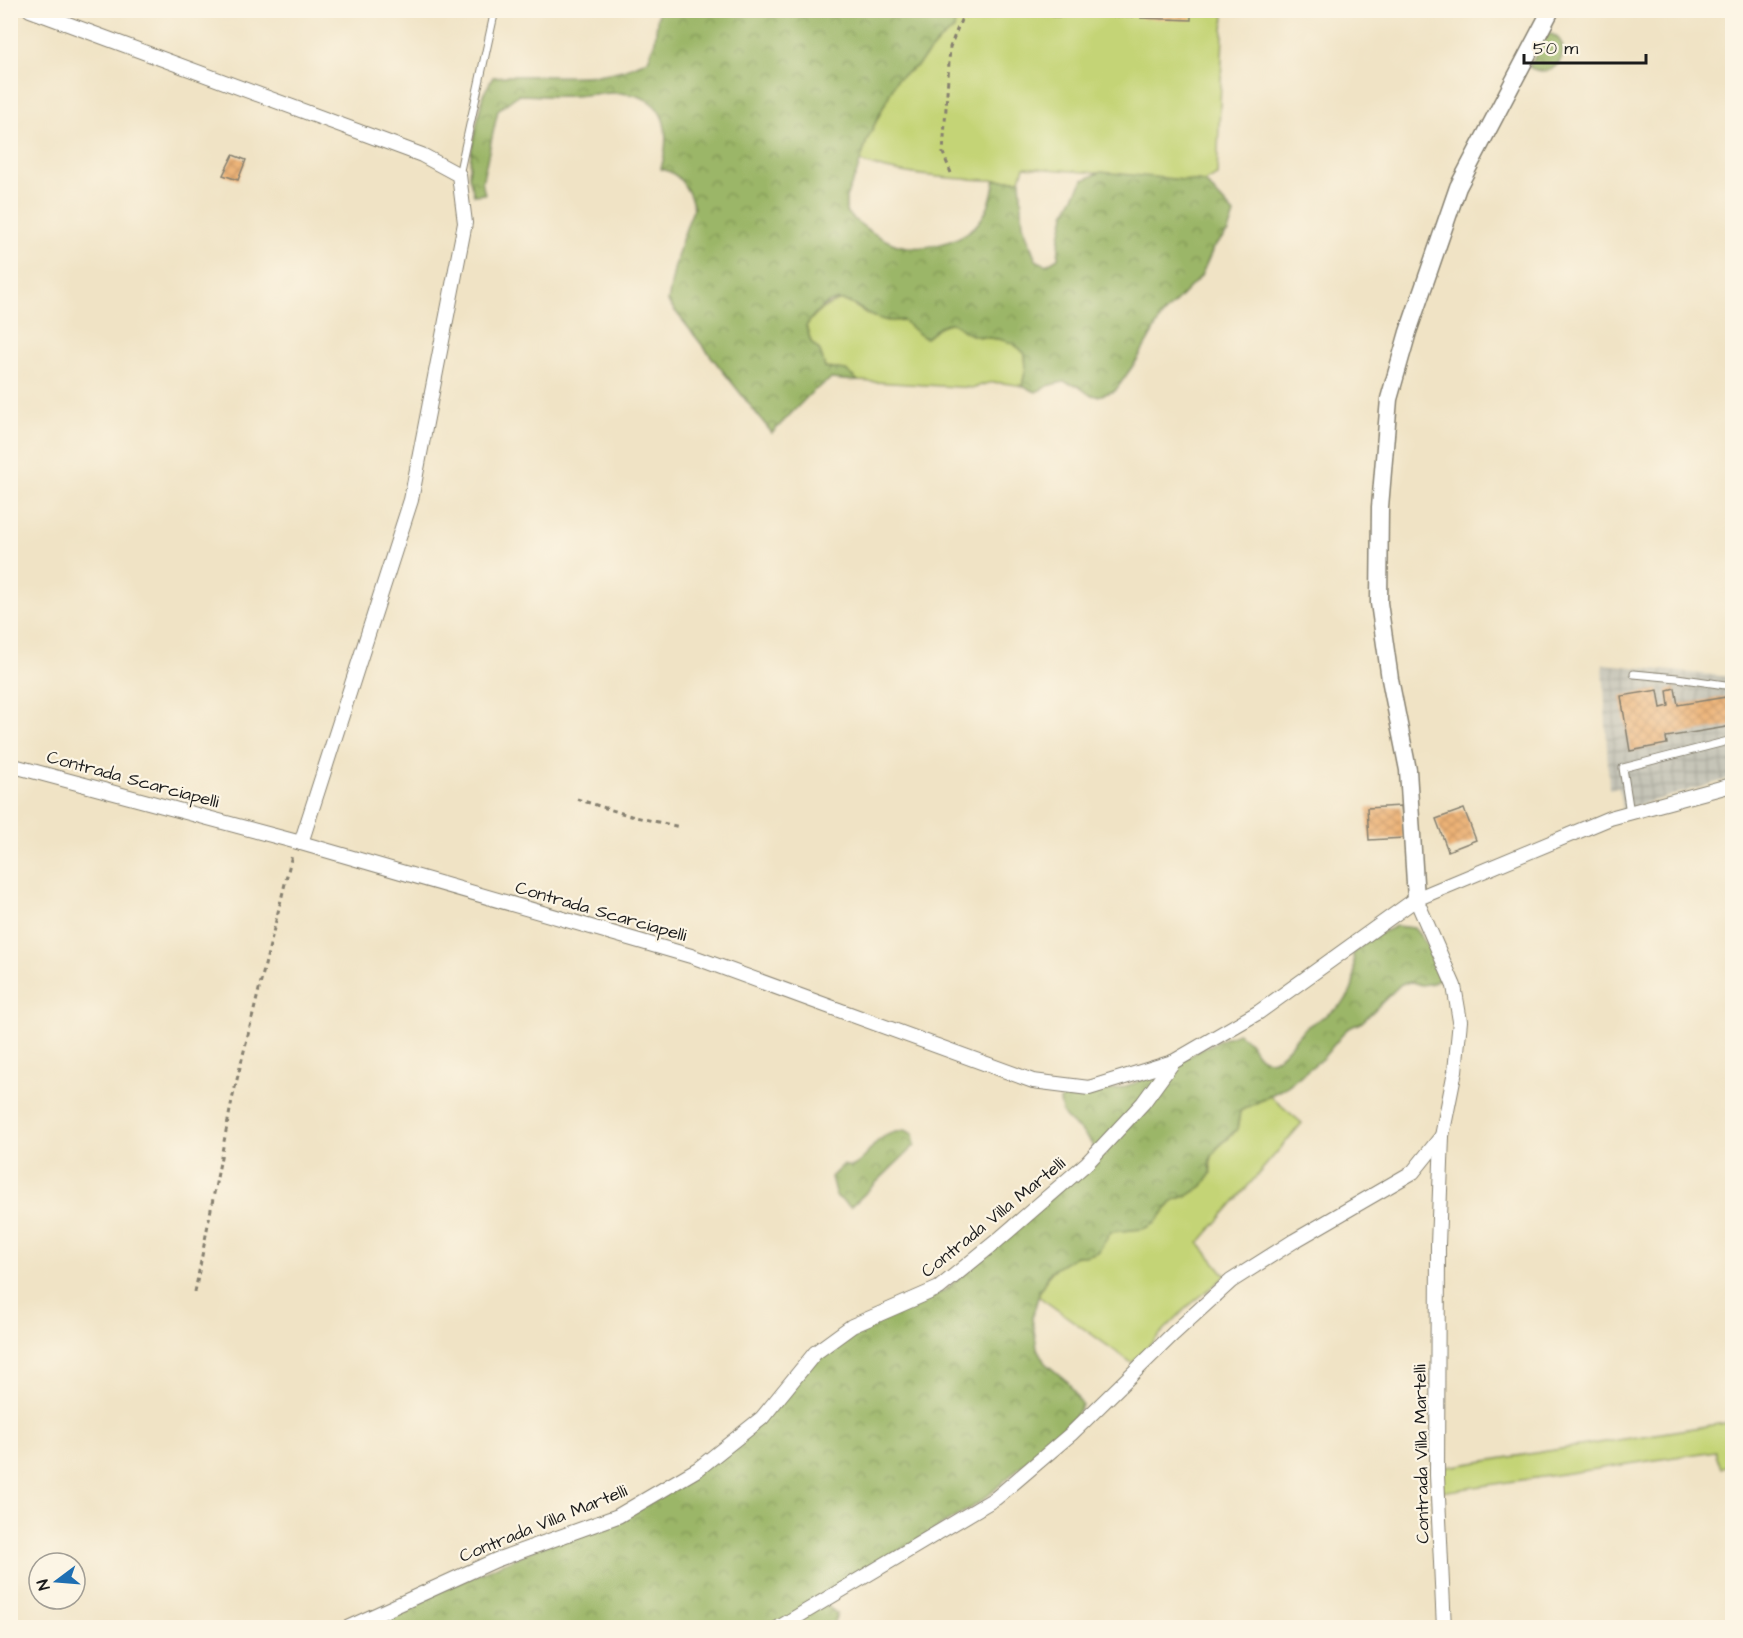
<svg xmlns="http://www.w3.org/2000/svg" width="1743" height="1638" viewBox="0 0 1743 1638" font-family="'Architects Daughter',sans-serif">
	<style>
		.industrial { fill: url(#industrial-grid) }
		.green { fill: #c4d476; stroke: #707849; stroke-width: 1.5 }
		.forest { fill: url(#forest-crowns); stroke: #5c6942; stroke-width: 1.5 }
		.building { fill: url(#building-cross-hatch) }
		.lines { fill: none; stroke-linecap: round; stroke-linejoin: round }
		.service-casing { stroke: #868070; stroke-width: 9 }
		.minor-casing { stroke: #868070; stroke-width: 16 }
		.tertiary-casing { stroke: #868070; stroke-width: 19 }
		.path { stroke: #868070; stroke-width: 3; stroke-dasharray: 4.5 4.5; stroke-linecap: butt }
		.service { stroke: #fff; stroke-width: 7 }
		.minor { stroke: #fff; stroke-width: 14 }
		.tertiary { stroke: #fff; stroke-width: 16 }
		.labels { text-anchor: middle; stroke-width: 4.5; stroke-linejoin: round; paint-order: stroke }
		.street-label { font-size: 18px; fill: #1c1c1c; stroke: #fcf5e5 }
	</style>
	<defs>
		<pattern id="industrial-grid" width="8" height="8" patternUnits="userSpaceOnUse" patternTransform="scale(1.5)"><rect width="8" height="8" fill="#c6c5b8"/><path d="M0 4h8M4 0v8" fill="none" stroke="#aaa99e"/></pattern>
		<pattern id="forest-crowns" width="20" height="18" patternUnits="userSpaceOnUse" patternTransform="scale(1.5)"><rect width="20" height="18" fill="#9bb667"/><path d="M2 6a3 3 0 1 1 6 0M12 15a3 3 0 1 1 6 0" fill="none" stroke="#7e9354"/></pattern>
		<pattern id="building-cross-hatch" width="8" height="8" patternUnits="userSpaceOnUse" patternTransform="scale(1.5)"><rect width="8" height="8" fill="#ecb276"/><path d="M0 0l8 8M0 8l8-8" fill="none" stroke="#ca9866"/></pattern>
	</defs>
	<rect width="100%" height="100%" fill="#fcf5e5"/>
	<filter id="ink" filterUnits="userSpaceOnUse"><feTurbulence type="fractalNoise" baseFrequency=".0167" numOctaves="2"/><feDisplacementMap in="SourceGraphic" scale="12" xChannelSelector="R" yChannelSelector="G"/><feConvolveMatrix kernelMatrix="1 2 1 2 8 2 1 2 1" color-interpolation-filters="sRGB"/></filter>
	<filter id="wash" filterUnits="userSpaceOnUse"><feTurbulence type="fractalNoise" baseFrequency=".008" numOctaves="4" result="noise"/><feDisplacementMap in="SourceGraphic" scale="24" xChannelSelector="R" yChannelSelector="G"/><feGaussianBlur stdDeviation="1.35" result="paint"/><feColorMatrix in="noise" values="0 0 0 0 0 0 0 0 0 0 0 0 0 0 0 0 0 1.4 0 .05"/><feComposite in="paint" operator="in"/></filter>
	<g filter="url(#wash)">
		<rect width="100%" height="100%" fill="#f0e3c5"/>
		<polygon class="industrial" points="1603,664 1732,677 1732,778 1622,810 1619,788 1609,789"/>
		<g class="green">
			<path d="M 959,11 L 1224,11 L 1217,175 L 1205,182 L 1024,167 L 1020,180 C 971,181 907,177 860,162 L 867,140 L 897,79 L 917,66 L 939,41 L 954,29 L 956,12 Z"/>
			<path d="M 842,300 C 854,304 861,311 871,316 C 881,320 894,317 904,321 C 913,326 915,333 926,338 C 933,333 941,323 951,323 C 957,324 961,330 967,333 C 988,342 1006,333 1025,354 L 1026,368 L 1022,386 C 1005,383 990,379 975,388 L 858,381 L 846,370 L 825,368 L 820,351 L 811,342 L 806,326 C 816,312 825,305 842,300 Z"/>
			<path d="M 1270,1096 L 1302,1123 L 1199,1243 L 1226,1276 L 1186,1308 L 1132,1363 L 1038,1296 C 1044,1278 1056,1264 1074,1257 C 1081,1255 1091,1255 1098,1252 L 1111,1232 L 1154,1224 L 1174,1200 L 1189,1195 L 1211,1173 C 1208,1146 1223,1148 1236,1130 C 1239,1125 1239,1117 1240,1111 Z"/>
			<polygon points="1732,1422 1732,1466 1721,1468 1715,1451 1442,1492 1441,1468"/>
		</g>
		<g class="forest">
			<path d="M 658,11 L 956,11 L 954,29 L 939,41 L 917,66 L 897,79 L 867,140 L 857,172 L 846,197 L 846,212 C 860,225 875,236 892,243 C 917,254 961,243 978,223 C 989,211 992,195 995,180 L 1020,180 L 1023,225 L 1036,260 L 1046,265 L 1058,258 L 1060,236 L 1066,211 L 1083,180 L 1101,172 L 1205,182 L 1234,214 L 1228,232 L 1214,247 L 1201,276 L 1162,316 L 1137,360 L 1115,391 L 1098,396 L 1090,395 L 1078,386 L 1064,382 L 1050,385 L 1036,392 L 1022,386 L 1026,368 L 1025,354 C 1007,333 988,342 967,333 C 961,330 957,324 951,323 C 941,323 933,333 926,338 C 916,334 911,326 902,320 C 861,330 845,267 806,326 L 811,342 L 820,351 L 825,368 L 846,370 L 858,381 L 831,379 L 812,392 L 772,433 L 668,302 C 673,270 681,237 694,208 C 689,190 680,172 661,169 C 670,136 670,100 628,94 C 611,91 591,95 573,96 C 555,97 536,95 518,95 L 498,110 L 482,183 L 485,194 L 474,195 L 469,176 L 471,152 L 483,95 L 493,77 C 548,71 595,87 648,60 L 655,41 Z"/>
			<path d="M 1548,33 C 1577,40 1560,84 1529,67 Z"/>
			<path d="M 1396,926 L 1414,928 L 1439,960 L 1443,976 L 1433,983 L 1421,985 L 1412,982 L 1401,984 L 1362,1022 L 1347,1029 L 1323,1058 L 1286,1087 L 1240,1111 L 1237,1129 L 1217,1148 L 1210,1160 L 1211,1173 L 1203,1186 L 1189,1195 L 1174,1200 L 1154,1224 L 1143,1229 L 1111,1232 L 1098,1252 L 1085,1256 L 1076,1256 L 1051,1271 L 1040,1290 L 1032,1318 L 1037,1348 L 1045,1363 L 1068,1382 L 1082,1405 L 1073,1419 L 982,1501 L 819,1599 L 837,1614 L 832,1627 L 355,1628 L 674,1489 L 833,1344 L 857,1327 L 944,1291 L 1100,1155 C 1094,1147 1088,1138 1081,1131 C 1069,1120 1062,1120 1060,1101 L 1068,1091 C 1125,1105 1186,1051 1238,1033 C 1242,1036 1246,1038 1249,1042 C 1254,1047 1256,1057 1264,1059 C 1281,1065 1294,1038 1304,1029 C 1318,1018 1343,1010 1351,991 C 1356,980 1354,965 1353,954 L 1370,938 Z"/>
			<path d="M 905,1130 L 913,1134 L 915,1145 L 851,1207 L 836,1196 L 831,1177 L 843,1165 L 851,1167 C 862,1163 867,1153 875,1144 C 883,1135 893,1132 905,1130 Z"/>
		</g>
		<g id="blocks">
			<g class="building">
				<polygon points="1142,10 1191,10 1191,20 1141,18"/>
				<polygon points="233,155 246,160 238,180 223,175"/>
				<polygon points="1675,688 1678,705 1732,696 1732,726 1666,737 1667,744 1630,751 1621,696 1658,690 1661,708 1669,706 1667,690"/>
				<polygon points="1401,806 1404,838 1369,840 1367,808"/>
				<polygon points="1464,809 1476,840 1448,851 1436,819"/>
			</g>
		</g>
	</g>
	<g filter="url(#ink)">
		<use href="#blocks" fill-opacity="0" stroke="#868070" stroke-width="1.5"/>
		<g class="lines">
			<defs>
				<g id="service">
					<polyline points="1040,10 1054,13 1132,13"/>
					<polyline points="459,175 495,10"/>
					<polyline points="1634,674 1677,678 1732,686"/>
					<polyline points="1630,813 1623,768 1732,740"/>
				</g>
				<g id="minor">
					<polyline points="30,10 422,155 459,175 465,223 411,500 301,843"/>
					<polyline points="10,765 301,843 691,956 1033,1081 1089,1088 1173,1062"/>
					<polyline points="1416,899 1454,986 1460,1021 1455,1071 1442,1136 1438,1245 1437,1475 1444,1628"/>
					<polyline points="347,1628 496,1560 618,1516 698,1469 762,1418 815,1353 852,1326 939,1288 998,1240 1087,1163 1143,1103 1173,1062 1259,1012 1416,899 1610,818 1732,785"/>
					<polyline points="778,1628 996,1498 1071,1434 1173,1334 1231,1281 1294,1241 1413,1172 1442,1136"/>
				</g>
				<polyline id="tertiary" points="1416,899 1408,770 1390,679 1379,603 1380,507 1389,399 1408,332 1458,187 1551,10"/>
			</defs>
			<use href="#service" class="service-casing"/>
			<use href="#minor" class="minor-casing"/>
			<use href="#tertiary" class="tertiary-casing"/>
			<g class="path">
				<polyline points="951,173 943,153 950,47 961,20 977,10"/>
				<polyline points="577,799 631,816 680,827"/>
				<polyline points="195,1292 232,1100 292,855"/>
			</g>
			<use href="#service" class="service"/>
			<use href="#minor" class="minor"/>
			<use href="#tertiary" class="tertiary"/>
		</g>
	</g>
	<g class="labels">
		<g class="street-label">
			<text transform="translate(133 779) rotate(15)" y="6">Contrada Scarciapelli</text>
			<text transform="translate(601 911) rotate(16)" y="6">Contrada Scarciapelli</text>
			<text transform="translate(993 1217) rotate(-39)" y="6">Contrada Villa Martelli</text>
			<text transform="translate(1421 1454) rotate(-91)" y="6">Contrada Villa Martelli</text>
			<text transform="translate(543 1523) rotate(-22)" y="6">Contrada Villa Martelli</text>
		</g>
	</g>
	<rect width="1743" height="1638" fill="none" stroke="#fcf5e5" stroke-width="36"/>
	<g transform="translate(57 1581) rotate(254)"><circle r="28" fill="#fcf5e5" stroke="#a29e95" stroke-width="1.5"/>
	<path d="M0-4.5L10 22L0 15L-10 22Z" fill="#1f6fb2"/>
	<text y="-9" font-size="16" font-weight="bold" text-anchor="middle" fill="#1c1c1c">N</text>
	</g>
	<path d="M1524 54v9h122v-9" fill="none" stroke="#1c1c1c" stroke-width="3"/>
	<text x="1533" y="54" font-size="18" fill="#1c1c1c" stroke="#fcf5e5" stroke-width="4.5" paint-order="stroke">50 m</text>
</svg>
